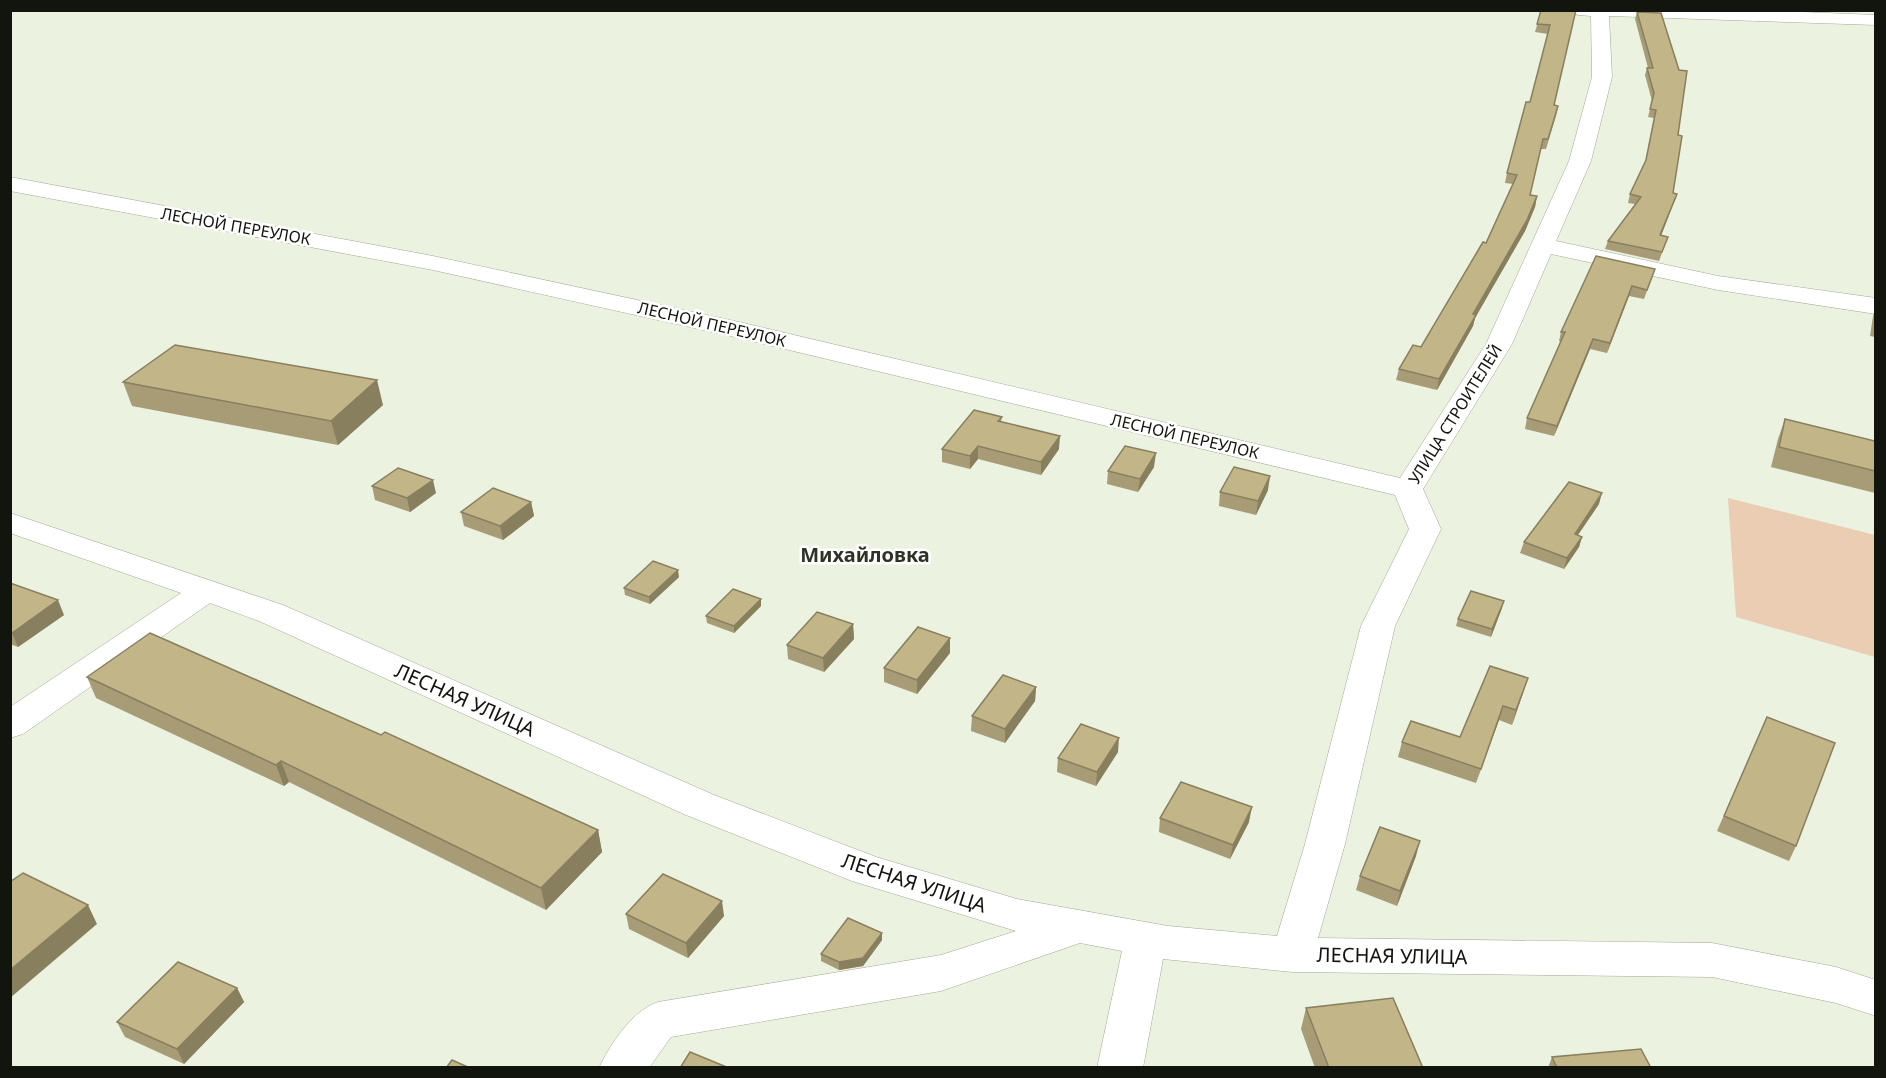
<svg xmlns="http://www.w3.org/2000/svg" width="1886" height="1078" viewBox="0 0 1886 1078" font-family="'Noto Sans',sans-serif">
	<style>
		.green { fill: #ebcdb4 }
		.lines { fill: none; stroke-linecap: round; stroke-linejoin: round }
		.street-casing { stroke: #a1a897; stroke-width: 1 }
		.street { fill: #fff; fill-rule: evenodd }
		.wall { fill: #a79c75 }
		.shaded-wall { fill: #887f5f }
		.building { fill: #c2b588; stroke: #887f5f; stroke-width: 1.5 }
		.labels { text-anchor: middle; stroke-width: 5; stroke-linejoin: round; paint-order: stroke }
		.street-label { font-size: 16px; fill: #12140e; stroke: #fff }
		.quarter-label { font-size: 20px; font-weight: bold; fill: #2e3325; stroke: #fff }
		.near-street-label { font-size: 20px; fill: #12140e; stroke: #fff }
	</style>
	<rect width="100%" height="100%" fill="#ebf2e0"/>
	<polygon class="green" points="1728,498 1875,535 1875,657 1736,617"/>
	<g class="lines">
		<defs>
			<path id="street" d="M 1570,10 L 1751,10 L 1876,15 L 1876,25 L 1609,16 L 1612,77 L 1591,161 L 1556,241 L 1718,276 L 1876,298 L 1876,314 L 1718,290 L 1551,254 L 1512,344 L 1423,489 L 1441,529 L 1395,626 L 1345,844 L 1318,938 L 1712,943 L 1836,967 L 1876,980 L 1876,1016 L 1836,1003 L 1712,977 L 1292,972 L 1163,959 L 1143,1068 L 1097,1068 L 1122,951 L 1080,943 L 941,991 L 671,1037 L 649,1068 L 599,1068 C 611,1043 632,1011 658,1002 L 941,955 L 1016,931 L 852,881 L 686,815 L 259,621 L 210,603 L 23,734 L 10,738 L 10,707 L 181,593 L 10,533 L 10,513 L 283,605 L 714,795 L 876,857 L 1017,899 L 1168,926 L 1277,936 L 1305,844 L 1361,626 L 1409,529 L 1395,495 L 739,338 L 433,270 L 10,191 L 10,177 L 433,256 L 739,322 L 1400,478 L 1486,344 L 1569,161 L 1592,77 L 1591,16 L 1578,15 Z"/>
		</defs>
		<use href="#street" class="street-casing"/>
		<use href="#street" class="street"/>
	</g>
	<g class="wall">
		<polygon points="1540,10 1576,10 1554,105 1558,106 1556,116 1546,149 1541,149 1530,195 1537,196 1535,207 1525,231 1475,318 1473,326 1437,390 1396,380 1399,369 1421,347 1486,243 1513,184 1505,183 1507,173 1530,102 1548,34 1535,32 1541,12"/>
		<polygon points="1637,12 1678,135 1673,193 1677,194 1661,235 1665,245 1659,261 1605,249 1608,241 1635,204 1628,203 1630,194 1645,163 1654,118 1648,117 1652,101 1645,75 1647,68 1648,68 1635,19"/>
		<polygon points="1655,269 1644,299 1629,296 1607,353 1590,349 1554,436 1525,429 1527,418 1561,342 1559,341 1561,332"/>
		<polygon points="1875,309 1875,337 1870,336 1873,316"/>
		<polygon points="123,382 383,405 338,445 132,406"/>
		<polygon points="1002,417 1001,422 1059,449 1041,475 978,459 970,469 942,462 942,449"/>
		<polygon points="1785,419 1875,441 1875,493 1771,467 1778,439"/>
		<polygon points="1154,467 1138,492 1107,484 1108,471"/>
		<polygon points="372,486 436,493 410,512 375,500"/>
		<polygon points="1268,490 1256,515 1219,506 1220,492"/>
		<polygon points="531,502 534,516 503,540 464,526 461,512"/>
		<polygon points="1599,504 1578,535 1582,537 1579,547 1564,569 1520,553 1524,542"/>
		<polygon points="679,577 650,604 625,595 624,588"/>
		<polygon points="10,583 64,615 18,647 10,644"/>
		<polygon points="761,599 761,606 734,633 707,623 706,616"/>
		<polygon points="1502,608 1491,637 1456,626 1458,619"/>
		<polygon points="853,624 854,639 824,672 788,659 787,645"/>
		<polygon points="950,638 950,653 917,694 884,682 884,668"/>
		<polygon points="1490,666 1523,693 1512,725 1499,720 1476,783 1398,757 1402,742 1460,737"/>
		<polygon points="87,677 381,735 598,830 602,852 546,910 289,782 284,786 96,698"/>
		<polygon points="1036,687 1035,701 1005,743 971,731 972,716"/>
		<polygon points="1767,717 1796,846 1789,861 1717,831"/>
		<polygon points="1118,752 1096,786 1057,772 1058,758"/>
		<polygon points="1160,818 1249,822 1230,859 1159,832"/>
		<polygon points="1416,856 1397,906 1356,890 1360,876"/>
		<polygon points="626,914 724,916 688,958 629,929"/>
		<polygon points="882,933 882,940 863,966 839,970 821,961 821,954"/>
		<polygon points="237,988 244,1002 184,1064 125,1037 117,1022"/>
		<polygon points="1306,1008 1423,1068 1315,1068 1301,1029"/>
		<polygon points="1552,1057 1651,1068 1548,1068"/>
	</g>
	<g class="shaded-wall">
		<polygon points="1677,194 1674,202 1658,244 1660,235"/>
		<polygon points="1537,196 1535,207 1525,231 1475,318 1473,326 1437,390 1439,379"/>
		<polygon points="1632,286 1629,296 1607,353 1610,343"/>
		<polygon points="1593,339 1590,349 1554,436 1557,426"/>
		<polygon points="377,380 383,405 338,445 331,421"/>
		<polygon points="1060,436 1059,449 1041,475 1041,462"/>
		<polygon points="978,446 978,459 970,469 970,456"/>
		<polygon points="1156,453 1154,467 1138,492 1140,479"/>
		<polygon points="1270,476 1268,490 1256,515 1258,501"/>
		<polygon points="433,480 436,493 410,512 407,498"/>
		<polygon points="1602,493 1599,504 1571,545 1575,534"/>
		<polygon points="531,502 534,516 503,540 500,526"/>
		<polygon points="1582,537 1579,547 1564,569 1567,558"/>
		<polygon points="678,570 679,577 650,604 649,597"/>
		<polygon points="761,599 761,606 734,633 734,626"/>
		<polygon points="58,600 64,615 18,647 12,633"/>
		<polygon points="1504,601 1502,608 1491,637 1492,629"/>
		<polygon points="853,624 854,639 824,672 823,658"/>
		<polygon points="950,638 950,653 917,694 917,680"/>
		<polygon points="1528,678 1523,693 1512,725 1516,710"/>
		<polygon points="1036,687 1035,701 1005,743 1005,729"/>
		<polygon points="1503,706 1499,720 1476,783 1481,769"/>
		<polygon points="1119,738 1118,752 1096,786 1097,772"/>
		<polygon points="281,761 289,782 284,786 276,765"/>
		<polygon points="1252,807 1249,822 1230,859 1233,845"/>
		<polygon points="598,830 602,852 546,910 541,888"/>
		<polygon points="1420,841 1416,856 1397,906 1400,891"/>
		<polygon points="722,901 724,916 688,958 686,943"/>
		<polygon points="88,905 97,924 10,998 10,970"/>
		<polygon points="882,933 882,940 863,966 839,970 839,962"/>
		<polygon points="237,988 244,1002 184,1064 177,1049"/>
	</g>
	<g class="building">
		<polygon points="1541,10 1576,10 1554,105 1558,106 1548,139 1543,139 1530,195 1537,196 1527,220 1473,314 1476,315 1439,379 1399,369 1413,345 1421,347 1483,242 1486,243 1517,175 1507,173 1526,102 1530,102 1550,25 1537,24"/>
		<polygon points="1637,12 1661,13 1679,70 1687,71 1678,135 1682,136 1673,193 1677,194 1660,235 1668,237 1662,252 1608,241 1641,197 1630,194 1646,160 1656,110 1650,109 1654,93 1647,68 1653,68"/>
		<polygon points="1596,256 1655,269 1647,290 1632,286 1610,343 1593,339 1557,426 1527,418 1565,332 1561,332"/>
		<polygon points="175,345 377,380 331,421 123,382"/>
		<polygon points="974,410 1002,417 998,421 1060,436 1041,462 978,446 970,456 942,449"/>
		<polygon points="1785,419 1875,441 1875,471 1779,447"/>
		<polygon points="1125,446 1156,453 1140,479 1108,471"/>
		<polygon points="1234,467 1270,476 1258,501 1220,492"/>
		<polygon points="398,468 433,480 407,498 372,486"/>
		<polygon points="1569,482 1602,493 1575,534 1582,537 1567,558 1524,542"/>
		<polygon points="493,488 531,502 500,526 461,512"/>
		<polygon points="653,561 678,570 649,597 624,588"/>
		<polygon points="10,583 58,600 12,633 10,633"/>
		<polygon points="733,589 761,599 734,626 706,616"/>
		<polygon points="1471,591 1504,601 1492,629 1458,619"/>
		<polygon points="817,612 853,624 823,658 787,645"/>
		<polygon points="918,627 950,638 917,680 884,668"/>
		<polygon points="150,633 381,735 385,732 598,830 541,888 281,761 276,765 87,677"/>
		<polygon points="1490,666 1528,678 1516,710 1503,706 1481,769 1402,742 1411,721 1460,737"/>
		<polygon points="1003,675 1036,687 1005,729 972,716"/>
		<polygon points="1767,717 1835,743 1796,846 1724,816"/>
		<polygon points="1081,724 1119,738 1097,772 1058,758"/>
		<polygon points="1181,782 1252,807 1233,845 1160,818"/>
		<polygon points="1380,827 1420,841 1400,891 1360,876"/>
		<polygon points="23,873 88,905 10,970 10,882"/>
		<polygon points="663,874 722,901 686,943 626,914"/>
		<polygon points="848,918 882,933 863,958 839,962 821,954"/>
		<polygon points="178,962 237,988 177,1049 117,1022"/>
		<polygon points="1393,998 1423,1068 1329,1068 1306,1008"/>
		<polygon points="1641,1049 1651,1068 1557,1068 1552,1057"/>
		<polygon points="690,1052 729,1068 680,1068"/>
		<polygon points="452,1060 470,1068 446,1068"/>
	</g>
	<g class="labels">
		<g class="street-label">
			<text transform="translate(236 226) rotate(10)" y="6">ЛЕСНОЙ ПЕРЕУЛОК</text>
			<text transform="translate(712 324) rotate(13)" y="6">ЛЕСНОЙ ПЕРЕУЛОК</text>
			<text transform="translate(1455 414) rotate(-58)" y="6">УЛИЦА СТРОИТЕЛЕЙ</text>
			<text transform="translate(1185 436) rotate(13)" y="6">ЛЕСНОЙ ПЕРЕУЛОК</text>
		</g>
		<g class="quarter-label">
			<text x="865" y="562">Михайловка</text>
		</g>
		<g class="near-street-label">
			<text transform="translate(465 700) rotate(24)" y="7">ЛЕСНАЯ УЛИЦА</text>
			<text transform="translate(914 883) rotate(18)" y="7">ЛЕСНАЯ УЛИЦА</text>
			<text transform="translate(1392 956) rotate(1)" y="7">ЛЕСНАЯ УЛИЦА</text>
		</g>
	</g>
	<rect width="1886" height="1078" fill="none" stroke="#12140e" stroke-width="24"/>
</svg>
